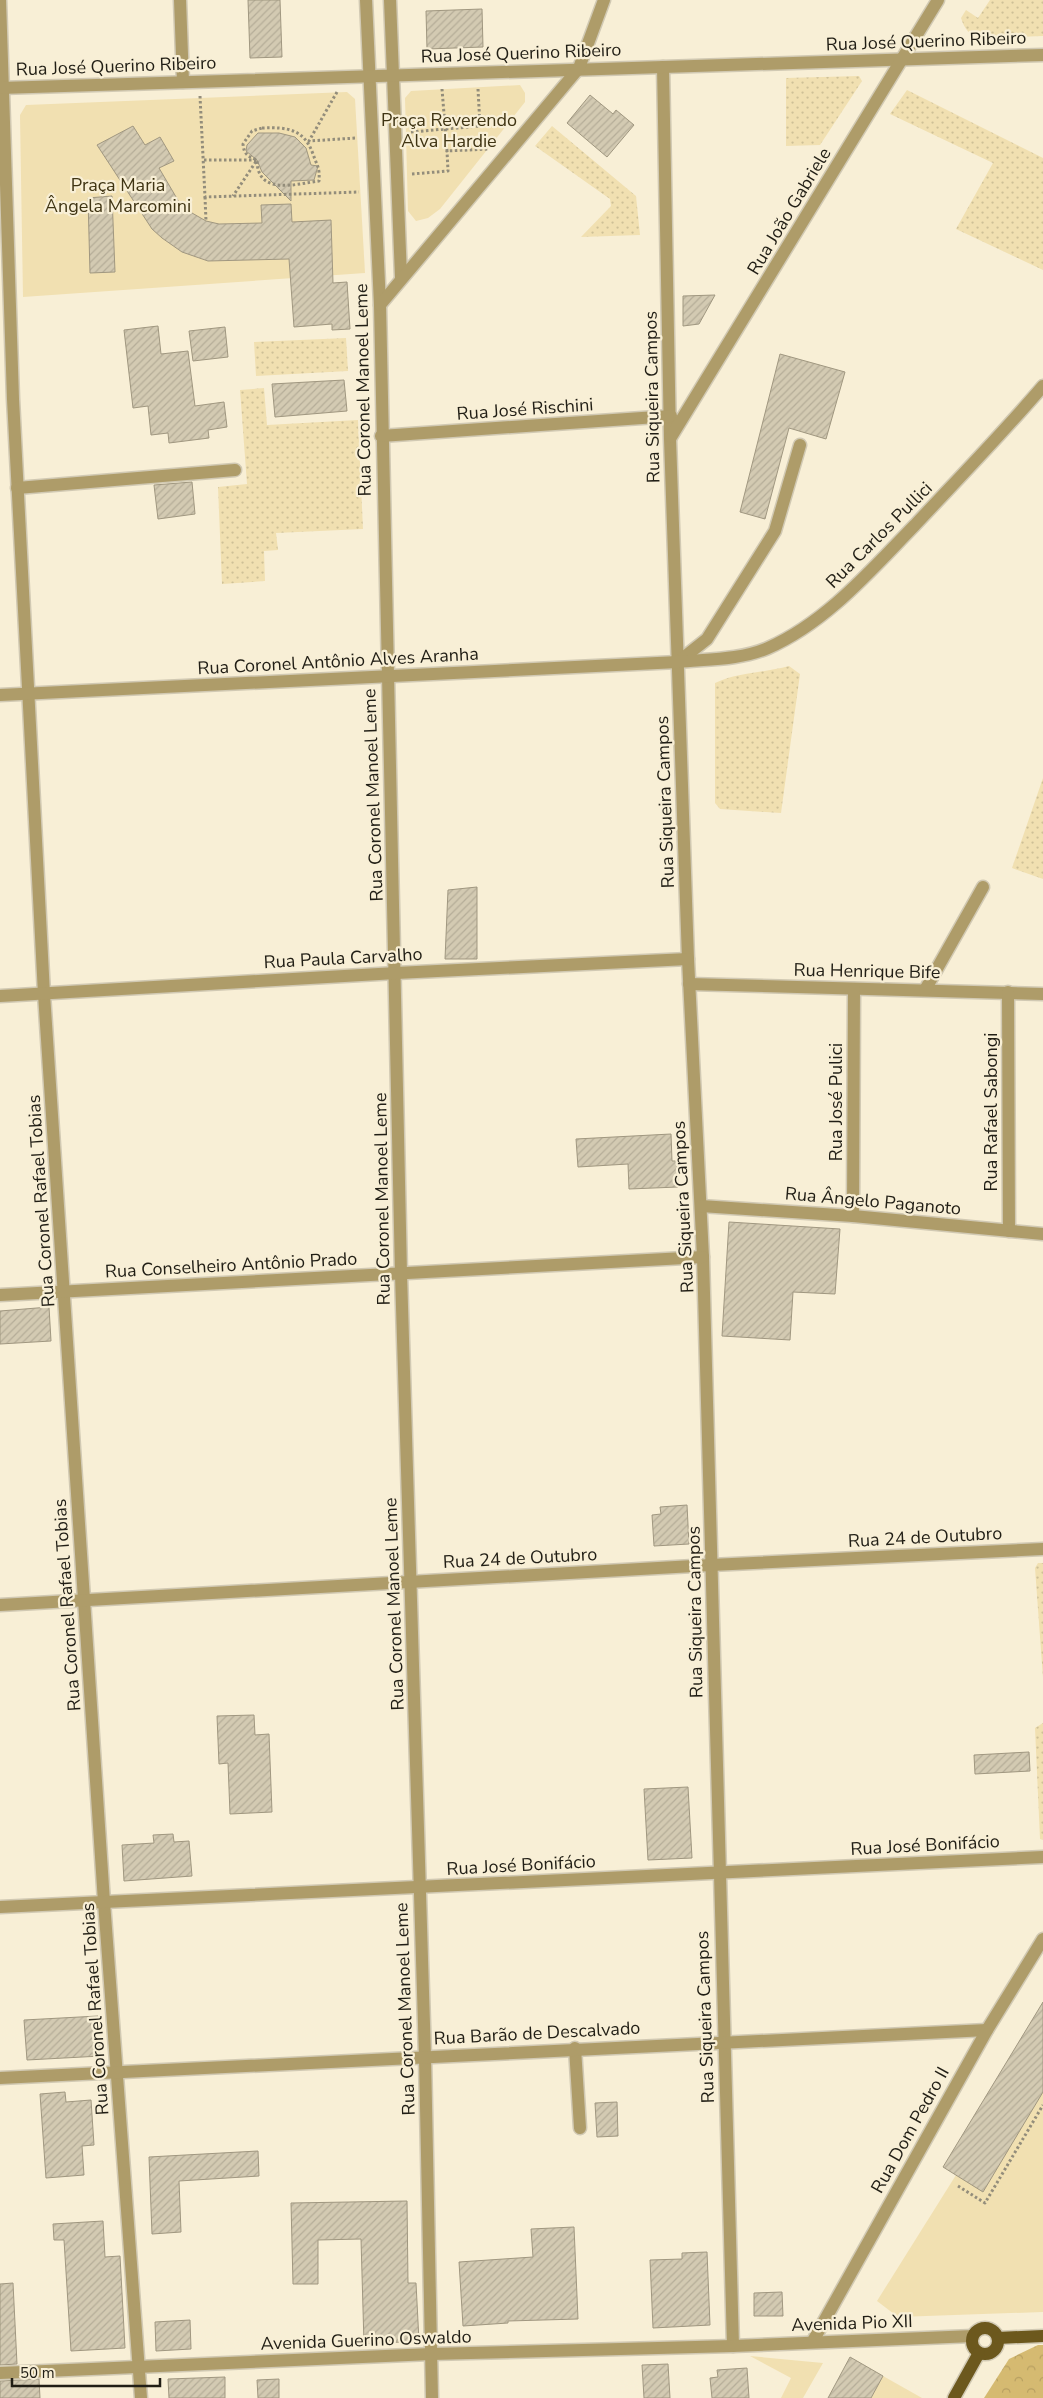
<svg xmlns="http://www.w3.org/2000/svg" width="1043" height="2398" viewBox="0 0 1043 2398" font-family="'Nunito Sans',sans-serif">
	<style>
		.grass { fill: url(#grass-dots) }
		.forest { fill: url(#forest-crowns) }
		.park { fill: #f1e0b1 }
		.building { fill: url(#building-hatch); stroke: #a09780 }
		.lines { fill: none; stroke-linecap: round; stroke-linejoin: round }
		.minor-casing { stroke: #d1c9b3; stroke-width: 15 }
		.major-casing { stroke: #d1c9b3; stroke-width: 15 }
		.path { stroke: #938d7b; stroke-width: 3; stroke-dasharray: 2.5 2.5; stroke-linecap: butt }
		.minor { stroke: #ae9c69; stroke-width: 12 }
		.major { stroke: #6c581d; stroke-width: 12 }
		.labels { text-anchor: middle; stroke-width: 4.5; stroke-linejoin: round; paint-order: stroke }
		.street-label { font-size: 18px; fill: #211e15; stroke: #f8efd6 }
		.park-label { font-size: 18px; fill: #3f3413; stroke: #f8efd6 }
	</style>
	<defs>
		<pattern id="grass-dots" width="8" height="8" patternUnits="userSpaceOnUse" patternTransform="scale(1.25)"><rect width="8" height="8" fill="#f1e0b1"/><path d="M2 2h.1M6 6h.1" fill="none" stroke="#cec097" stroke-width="1.8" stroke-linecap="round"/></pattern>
		<pattern id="forest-crowns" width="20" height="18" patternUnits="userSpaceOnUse" patternTransform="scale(1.25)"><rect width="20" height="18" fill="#d5ba71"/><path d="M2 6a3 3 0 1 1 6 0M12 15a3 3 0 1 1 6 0" fill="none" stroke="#b79f61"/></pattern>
		<pattern id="building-hatch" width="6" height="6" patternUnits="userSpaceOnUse" patternTransform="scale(1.25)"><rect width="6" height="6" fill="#d3cab2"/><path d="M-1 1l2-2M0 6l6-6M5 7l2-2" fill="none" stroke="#b5ad98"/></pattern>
	</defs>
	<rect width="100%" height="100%" fill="#f8efd6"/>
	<g class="grass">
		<path d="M 990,0 L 1043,0 L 1043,36 L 982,38 C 969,35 965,30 961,18 L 966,10 L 978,18 Z"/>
		<polygon points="859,76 862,81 820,145 786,146 786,78"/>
		<polygon points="907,90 1043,158 1043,270 956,229 993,163 890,114"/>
		<polygon points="552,126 636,196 640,235 581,237 611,206 610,199 535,146"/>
		<polygon points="346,338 348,371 256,376 254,342"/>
		<polygon points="264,388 267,425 358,420 363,529 276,533 278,550 264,551 265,581 222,584 218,487 247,484 240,390"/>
		<path d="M 789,666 L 800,674 L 781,813 L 720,809 L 715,803 L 715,683 C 739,672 764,673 789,666 Z"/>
		<polygon points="1043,778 1043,879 1012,868"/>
		<polygon points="1038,1563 1043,1563 1043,1678 1035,1568"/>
		<polygon points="1043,1723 1043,1840 1040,1839 1035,1728"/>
	</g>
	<polygon class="forest" points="1038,2345 1043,2345 1043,2398 984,2398 1009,2359"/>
	<g class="park">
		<polygon points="520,85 525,93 525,102 440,209 428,218 416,221 408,211 405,98 411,91"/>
		<polygon points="347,92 355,99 365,273 23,297 20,115 26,105"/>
		<polygon points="1043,2092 1043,2312 898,2317 877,2301 956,2175"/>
		<polygon points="750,2356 823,2363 803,2398 781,2398 791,2378"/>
		<polygon points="883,2376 922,2398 871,2398"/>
	</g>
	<g class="building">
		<polygon points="248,0 280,0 282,57 250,58"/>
		<polygon points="482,9 483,47 427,49 426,11"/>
		<polygon points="590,95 613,114 616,110 634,125 607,157 567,123"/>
		<polygon points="133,126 145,145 160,137 174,161 159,168 179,202 185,209 206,221 219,224 262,223 261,205 291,204 292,222 331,220 333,283 347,282 350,329 332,330 332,324 294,327 289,259 208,261 182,252 162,238 152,229 97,145"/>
		<polygon points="258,133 279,133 295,137 306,148 311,165 318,166 314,180 291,181 291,201 262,172 257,160 246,151 247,145"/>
		<polygon points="112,196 115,272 90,273 88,198"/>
		<polygon points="715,295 699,324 683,326 683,296"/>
		<polygon points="158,326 161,354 188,351 195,406 224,402 227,427 208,430 209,438 169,443 168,433 151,435 148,406 133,408 124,330"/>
		<polygon points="225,327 228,357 193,361 189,331"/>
		<polygon points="780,354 845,372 826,439 789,428 765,519 740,512"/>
		<polygon points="344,380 347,411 275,417 272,384"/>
		<polygon points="192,482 195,514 158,519 154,485"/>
		<polygon points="477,887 477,959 445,959 448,890"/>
		<polygon points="671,1134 672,1161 677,1161 678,1187 629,1189 628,1164 578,1167 576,1139"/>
		<polygon points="729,1222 840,1229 835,1294 793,1292 790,1340 722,1336"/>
		<polygon points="49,1307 51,1341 0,1344 0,1311"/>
		<polygon points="687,1505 689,1544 654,1546 652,1515 661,1514 660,1507"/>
		<polygon points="254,1715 255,1735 269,1734 272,1812 230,1814 228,1763 219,1764 217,1716"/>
		<polygon points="1029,1752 1030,1771 975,1774 974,1755"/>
		<polygon points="688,1787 692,1858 648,1860 644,1789"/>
		<polygon points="173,1834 174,1842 189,1841 192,1876 124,1881 122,1845 154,1843 153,1835"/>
		<polygon points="1043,2002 1043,2092 983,2192 943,2167"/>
		<polygon points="98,2016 101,2056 27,2060 24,2020"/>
		<polygon points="65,2092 66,2102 91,2100 94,2145 82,2146 84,2175 46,2178 40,2094"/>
		<polygon points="617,2102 618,2136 597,2137 595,2103"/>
		<polygon points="258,2151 259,2176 179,2181 181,2232 152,2234 149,2157"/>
		<polygon points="407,2201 408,2283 416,2283 419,2341 364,2344 361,2239 318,2240 318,2284 293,2284 291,2203"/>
		<polygon points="103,2221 105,2257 120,2256 125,2348 71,2351 64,2240 54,2240 53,2224"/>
		<polygon points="574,2227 578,2319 508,2321 508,2323 463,2326 459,2262 533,2257 531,2229"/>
		<polygon points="707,2252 710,2325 653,2328 650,2260 682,2259 682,2253"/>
		<polygon points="13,2283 17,2364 0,2365 0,2284"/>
		<polygon points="782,2292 783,2316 754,2316 754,2293"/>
		<polygon points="190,2320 191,2349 156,2351 155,2322"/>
		<polygon points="850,2357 883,2376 871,2398 828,2398"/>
		<polygon points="668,2364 670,2398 644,2398 642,2365"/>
		<polygon points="747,2368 749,2398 712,2398 710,2378 718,2377 717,2370"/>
		<polygon points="225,2377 225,2398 169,2398 168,2379"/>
		<polygon points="39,2379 40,2398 0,2398 0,2381"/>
		<polygon points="279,2379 279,2398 258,2398 257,2380"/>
	</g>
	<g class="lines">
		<defs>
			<g id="minor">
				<polyline points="0,0 13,399 44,994 104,1902 141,2398"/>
				<polyline points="180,0 183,82"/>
				<polyline points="366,0 380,305 401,1274 425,2057 432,2398"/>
				<polyline points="390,0 401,277"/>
				<polyline points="663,67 670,439 688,959 703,1257 733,2346"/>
				<polyline points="0,88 1043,55"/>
				<polyline points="380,305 579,68 604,0"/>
				<polyline points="381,436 671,416"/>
				<polyline points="671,437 938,0"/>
				<polyline points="17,488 235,470"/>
				<polyline points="678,662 707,639 775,531 800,445"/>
				<path d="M 0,695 L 678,662 C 708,659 740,660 768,648 C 827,622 871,570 915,525 C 958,479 1002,434 1043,386"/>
				<polyline points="689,984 1043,994"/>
				<polyline points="925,990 983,887"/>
				<polyline points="1008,992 1009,1231"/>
				<polyline points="0,996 396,973 688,959"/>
				<polyline points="701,1206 853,1216 1043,1234"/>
				<polyline points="853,1216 854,989"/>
				<polyline points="0,1295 703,1257"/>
				<polyline points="0,1605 711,1565 1043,1549"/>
				<polyline points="0,1907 1043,1857"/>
				<polyline points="575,2048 580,2128"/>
				<path d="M 0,2078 C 329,2061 658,2044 987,2030"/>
				<polyline points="813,2341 987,2030 1043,1939"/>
				<polyline points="0,2373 431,2354 733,2346 973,2336"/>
			</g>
			<g id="major">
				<circle cx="985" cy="2341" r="13"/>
				<polyline points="998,2338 1043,2336"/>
				<polyline points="954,2398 979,2353"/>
			</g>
		</defs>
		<use href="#minor" class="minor-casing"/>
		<use href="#major" class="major-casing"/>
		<g class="path">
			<polyline points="442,89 447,151 488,149"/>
			<polyline points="478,89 480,126 509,124"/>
			<polyline points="337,92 309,141 356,138"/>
			<polyline points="200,96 205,197 359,192"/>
			<path d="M 262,128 C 288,127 304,129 313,154 C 317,166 320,167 319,181 C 296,184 257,196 257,160 C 247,156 244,154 243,144 L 252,131 Z"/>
			<polyline points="411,132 480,126"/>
			<polyline points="204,160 257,160 233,196"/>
			<polyline points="412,174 448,171 447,151"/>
			<polyline points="205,197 206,221"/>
			<polyline points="958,2186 985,2203 1043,2105"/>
		</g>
		<use href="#minor" class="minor"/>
		<use href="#major" class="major"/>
	</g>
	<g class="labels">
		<g class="street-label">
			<text transform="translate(926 41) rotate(-2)" y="6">Rua José Querino Ribeiro</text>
			<text transform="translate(521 53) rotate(-2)" y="6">Rua José Querino Ribeiro</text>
			<text transform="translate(116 66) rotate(-2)" y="6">Rua José Querino Ribeiro</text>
			<text transform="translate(789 211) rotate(-59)" y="6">Rua João Gabriele</text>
			<text transform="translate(363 390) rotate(-91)" y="6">Rua Coronel Manoel Leme</text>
			<text transform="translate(652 397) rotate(-91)" y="6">Rua Siqueira Campos</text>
			<text transform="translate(525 409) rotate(-4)" y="6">Rua José Rischini</text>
			<text transform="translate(879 535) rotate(-45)" y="6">Rua Carlos Pullici</text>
			<text transform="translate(338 661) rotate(-3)" y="6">Rua Coronel Antônio Alves Aranha</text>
			<text transform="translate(373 795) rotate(-92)" y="6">Rua Coronel Manoel Leme</text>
			<text transform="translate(665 802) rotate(-92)" y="6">Rua Siqueira Campos</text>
			<text transform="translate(343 958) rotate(-3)" y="6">Rua Paula Carvalho</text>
			<text transform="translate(867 971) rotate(1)" y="6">Rua Henrique Bife</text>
			<text transform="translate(836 1102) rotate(-90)" y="6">Rua José Pulici</text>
			<text transform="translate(991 1112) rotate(-90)" y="6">Rua Rafael Sabongi</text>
			<text transform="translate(382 1199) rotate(-91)" y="6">Rua Coronel Manoel Leme</text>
			<text transform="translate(41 1201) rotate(-94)" y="6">Rua Coronel Rafael Tobias</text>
			<text transform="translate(873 1201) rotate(5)" y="6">Rua Ângelo Paganoto</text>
			<text transform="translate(683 1207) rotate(-93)" y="6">Rua Siqueira Campos</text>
			<text transform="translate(231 1265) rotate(-3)" y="6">Rua Conselheiro Antônio Prado</text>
			<text transform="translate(925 1537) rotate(-3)" y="6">Rua 24 de Outubro</text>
			<text transform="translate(520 1558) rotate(-3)" y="6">Rua 24 de Outubro</text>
			<text transform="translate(394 1604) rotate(-92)" y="6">Rua Coronel Manoel Leme</text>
			<text transform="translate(67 1605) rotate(-94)" y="6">Rua Coronel Rafael Tobias</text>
			<text transform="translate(695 1612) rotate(-91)" y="6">Rua Siqueira Campos</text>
			<text transform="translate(925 1845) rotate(-3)" y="6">Rua José Bonifácio</text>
			<text transform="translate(521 1865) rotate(-3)" y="6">Rua José Bonifácio</text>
			<text transform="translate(95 2009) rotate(-94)" y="6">Rua Coronel Rafael Tobias</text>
			<text transform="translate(405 2009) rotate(-92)" y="6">Rua Coronel Manoel Leme</text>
			<text transform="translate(705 2017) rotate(-92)" y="6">Rua Siqueira Campos</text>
			<text transform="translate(537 2033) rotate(-3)" y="6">Rua Barão de Descalvado</text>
			<text transform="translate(910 2130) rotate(-61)" y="6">Rua Dom Pedro II</text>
			<text transform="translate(852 2323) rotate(-2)" y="6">Avenida Pio XII</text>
			<text transform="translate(366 2340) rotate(-2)" y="6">Avenida Guerino Oswaldo</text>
		</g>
		<g class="park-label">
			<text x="449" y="126">Praça Reverendo<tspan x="449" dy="21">Alva Hardie</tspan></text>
			<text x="118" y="191">Praça Maria<tspan x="118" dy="21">Ângela Marcomini</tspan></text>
		</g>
	</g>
	<path d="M12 2378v8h148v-8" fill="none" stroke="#211e15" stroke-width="2.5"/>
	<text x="20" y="2378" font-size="15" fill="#211e15" stroke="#f8efd6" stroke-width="4" paint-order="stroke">50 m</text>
</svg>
